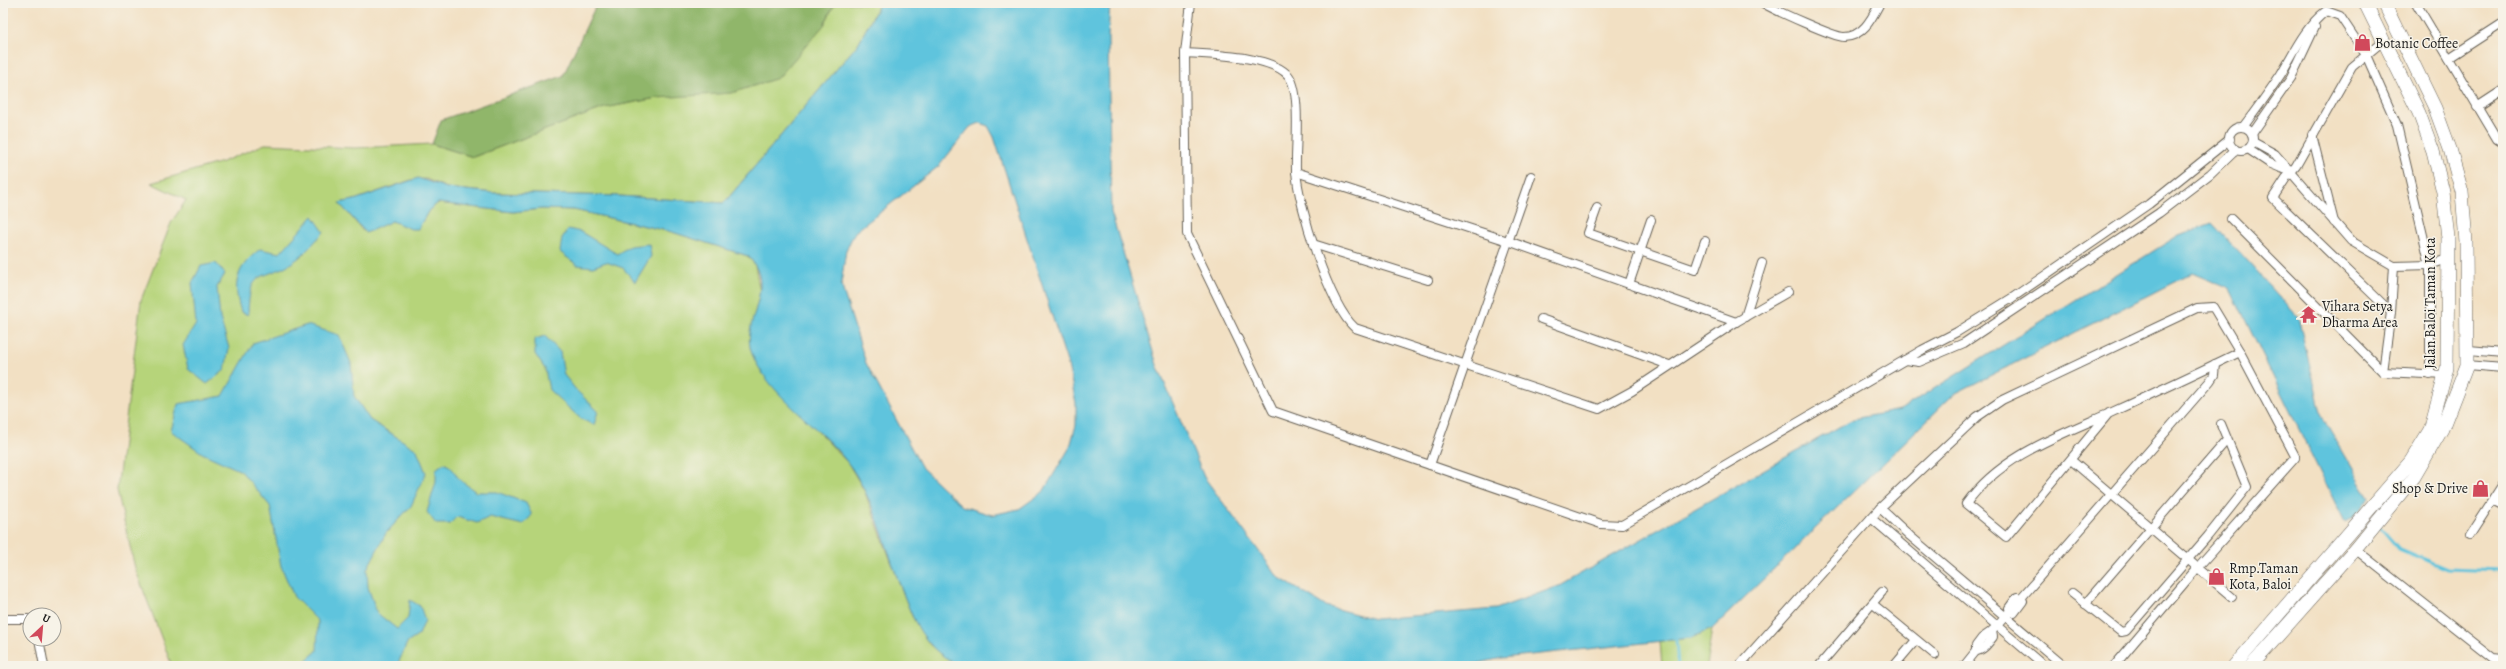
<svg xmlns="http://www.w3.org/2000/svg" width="2506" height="669" viewBox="0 0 2506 669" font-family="Alegreya,serif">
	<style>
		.green { fill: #b6d47a; stroke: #69784b }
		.forest { fill: #90b66a; stroke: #566943 }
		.water { fill: #5fc4dd; stroke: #3e707c; fill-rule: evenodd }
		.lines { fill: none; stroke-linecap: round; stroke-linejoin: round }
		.stream { stroke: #5fc4dd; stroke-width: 3 }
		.minor-casing { stroke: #676156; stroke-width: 10 }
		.trunk-casing { stroke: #676156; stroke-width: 14 }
		.minor { stroke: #fff; stroke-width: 8 }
		.trunk { stroke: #fff; stroke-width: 13 }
		.labels { text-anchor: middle; stroke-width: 3; stroke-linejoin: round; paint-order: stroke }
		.poi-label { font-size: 14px; fill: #1c1c1c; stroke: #f7f3e8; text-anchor: start }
		.street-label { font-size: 14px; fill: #1c1c1c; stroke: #f7f3e8 }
	</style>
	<rect width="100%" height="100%" fill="#f7f3e8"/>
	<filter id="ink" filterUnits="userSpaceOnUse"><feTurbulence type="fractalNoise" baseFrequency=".025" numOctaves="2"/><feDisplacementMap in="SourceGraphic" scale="8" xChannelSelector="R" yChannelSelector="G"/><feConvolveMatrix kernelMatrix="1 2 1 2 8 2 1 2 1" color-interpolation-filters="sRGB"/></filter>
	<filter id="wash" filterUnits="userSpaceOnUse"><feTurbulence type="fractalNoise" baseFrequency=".012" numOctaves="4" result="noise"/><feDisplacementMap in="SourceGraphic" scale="16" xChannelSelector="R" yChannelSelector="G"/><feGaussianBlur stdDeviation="0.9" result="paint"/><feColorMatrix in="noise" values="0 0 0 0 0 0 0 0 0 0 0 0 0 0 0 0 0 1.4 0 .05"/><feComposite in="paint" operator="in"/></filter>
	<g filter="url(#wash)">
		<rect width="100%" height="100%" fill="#f2e0c3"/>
		<g class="green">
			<polygon points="835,3 880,3 858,44 724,203 620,196 494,193 447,188 426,179 411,180 354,200 340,203 363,231 392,221 421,224 429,210 438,203 513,212 541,209 574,210 672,232 748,256 755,265 760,292 752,325 762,372 848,463 864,490 912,616 930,645 959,666 172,666 135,568 117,490 141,300 171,223 186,200 151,183 222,162 265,144 355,148 432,144 473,157 604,108 657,98 824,25"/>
			<polygon points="1712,629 1706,666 1662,666 1660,641 1691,638"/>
		</g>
		<polygon class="forest" points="597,3 835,3 824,25 778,78 732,93 657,98 604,108 473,157 432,144 441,120 563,76"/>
		<g class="water">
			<path d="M 880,3 L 1110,3 L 1108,38 L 1111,212 L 1157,365 L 1204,477 L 1278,577 L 1325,606 L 1375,619 L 1496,609 L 1559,586 L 1853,419 L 1900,410 L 2179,235 L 2212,223 L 2298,317 L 2322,416 L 2370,498 L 2354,517 L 2345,523 L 2230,289 L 2192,273 L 1954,394 L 1712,629 L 1691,638 L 1502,658 L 1466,666 L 959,666 C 949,660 937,653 930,644 C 917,630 910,611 903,593 C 888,555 878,511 856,475 C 830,431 772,402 752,354 C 739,322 779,289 748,256 L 672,232 L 574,210 L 541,209 L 513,212 L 438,203 L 429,210 L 418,229 L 411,229 L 392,221 L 366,233 L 339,203 L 354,200 L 418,178 L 447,188 L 494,193 L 620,196 L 724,203 L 858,44 ZM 980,123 L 988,126 L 994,137 L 1068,365 L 1076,403 L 1076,425 L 1070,447 L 1043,492 L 1019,509 L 992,515 L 962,506 L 922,468 L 866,363 L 841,284 L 846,250 L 855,232 L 939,166 L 970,127 Z"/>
			<path d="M 313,216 L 324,232 C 314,242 304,255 293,262 C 262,282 249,267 248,315 L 241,312 C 232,283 236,268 260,249 L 280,253 Z"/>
			<polygon points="568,229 581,232 617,254 630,246 649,244 651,256 635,282 623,268 606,262 593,267 577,265 560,252 562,238"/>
			<polygon points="216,263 225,274 217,287 220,318 229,348 225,370 207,384 188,369 183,345 196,324 192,283 201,266"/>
			<polygon points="307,325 339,335 351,363 354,396 370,420 417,450 426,473 411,506 386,533 367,569 368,587 377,613 397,629 408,618 410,600 420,606 425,620 419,635 407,643 397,666 299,666 317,651 318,621 294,597 281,566 270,506 241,471 202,453 171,431 178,404 223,396 253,343"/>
			<polygon points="545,336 560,352 564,375 577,391 598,411 594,425 581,419 549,390 545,369 535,354 535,339"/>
			<polygon points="444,463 451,467 459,479 476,492 497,492 526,503 532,515 523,525 490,517 477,523 457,517 450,524 436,524 427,512 436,482 436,469"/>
		</g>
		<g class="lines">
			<g class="stream">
				<polyline points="2379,526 2399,549 2447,569 2503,571"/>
				<polyline points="1676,639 1678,666"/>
			</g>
		</g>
	</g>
	<g filter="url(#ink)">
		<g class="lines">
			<defs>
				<g id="minor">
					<polyline points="1191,3 1185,53 1187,234 1273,411 1601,524 1622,525 1922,350 1957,332 2012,298 2149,204 2230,139"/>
					<path d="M 1763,3 C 1774,10 1834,37 1844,37 C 1863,37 1872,18 1880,3"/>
					<polyline points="2416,3 2497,139 2503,143"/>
					<polyline points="2383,41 2352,67 2296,166 2286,178 2273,198 2391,312"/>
					<path d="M 1185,53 C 1211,55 1269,55 1288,75 C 1302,91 1295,148 1296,170 C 1298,206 1329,305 1355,328 L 1599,409 L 1632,391 L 1736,322 L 1788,292"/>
					<polyline points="2449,58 2503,23"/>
					<polyline points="2477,107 2503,90"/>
					<path d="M 2243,127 C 2256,110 2269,92 2281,74 C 2294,52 2305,27 2326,11 L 2340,16 L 2366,55 L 2397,125 L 2430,265 L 2430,375"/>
					<circle cx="2241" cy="139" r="12"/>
					<polyline points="2252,134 2291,78 2315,27"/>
					<polyline points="2312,135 2334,222"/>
					<polyline points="2253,142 2275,154 2351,241 2394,266 2430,265 2447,259"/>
					<polyline points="2248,149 2269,163 2288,171"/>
					<polyline points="1296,172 1508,241 1736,322"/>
					<polyline points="1597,208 1588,233 1695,270 1705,241"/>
					<polyline points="2231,219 2383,372 2446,375"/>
					<polyline points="1313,244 1428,280"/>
					<polyline points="1629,284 1651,220"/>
					<polyline points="1745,317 1762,263"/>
					<polyline points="1541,319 1669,365"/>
					<polyline points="2469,350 2503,353"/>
					<polyline points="1905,360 1919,362 1964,343 2159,213 2210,174 2236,149"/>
					<polyline points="2467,365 2503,368"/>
					<polyline points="2383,372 2391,312 2394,266"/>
					<path d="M 2109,413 L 2006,537 L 1966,504 C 2000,456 2058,436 2110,413 C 2154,393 2197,373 2240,352"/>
					<polyline points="2071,460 2232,597"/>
					<polyline points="1430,465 1531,176"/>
					<polyline points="2500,496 2497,503 2503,506"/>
					<polyline points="1880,508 1910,536 2064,666"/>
					<polyline points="1871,518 2044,666"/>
					<polyline points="2470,535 2503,484"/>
					<polyline points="2355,549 2493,658 2503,659"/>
					<polyline points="2072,593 2121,632 2126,631 2208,536 2247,487 2221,424"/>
					<polyline points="1873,604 1935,655"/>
					<polyline points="2085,604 2226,441"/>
					<polyline points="2010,611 2014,613 2023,601 2021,598"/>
					<polyline points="3,619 30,619"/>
					<polyline points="39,639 44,666"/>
					<path d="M 1976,651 C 1984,650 1988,643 1993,637 L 1992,631"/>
					<polyline points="1739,666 1880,508 1977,417 2002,400 2197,308 2213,307 2240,352 2295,456"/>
					<polyline points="1819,666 1882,592"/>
					<polyline points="1894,666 1916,640"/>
					<polyline points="1964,666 1976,651 1976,646 1982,638 1992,631 2010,611 2009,608 2017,597 2021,598 2210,381 2214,375 2215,364"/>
					<polyline points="2114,666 2198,567 2295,458"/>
				</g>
				<g id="trunk">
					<polyline points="2234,666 2411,461 2430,430 2447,368 2448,238 2443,192 2433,151 2419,113 2365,3"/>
					<polyline points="2251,666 2355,549 2414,477 2442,429 2467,365 2466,242 2462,192 2450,149 2435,108 2384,3"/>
				</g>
			</defs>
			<use href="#minor" class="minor-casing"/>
			<use href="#trunk" class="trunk-casing"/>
			<use href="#minor" class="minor"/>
			<use href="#trunk" class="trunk"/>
		</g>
	</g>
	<defs>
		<symbol id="shop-bare" viewBox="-9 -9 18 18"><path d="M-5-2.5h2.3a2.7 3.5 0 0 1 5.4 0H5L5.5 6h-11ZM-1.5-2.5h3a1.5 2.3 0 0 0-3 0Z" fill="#d1495b" stroke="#f7f3e8" stroke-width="2.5" paint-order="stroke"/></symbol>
		<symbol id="temple-bare" viewBox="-9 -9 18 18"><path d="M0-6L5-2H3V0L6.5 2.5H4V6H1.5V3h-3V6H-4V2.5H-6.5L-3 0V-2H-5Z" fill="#d1495b" stroke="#f7f3e8" stroke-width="2.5" paint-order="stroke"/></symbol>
	</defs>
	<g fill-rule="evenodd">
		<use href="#shop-bare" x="2350" y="30" width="25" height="25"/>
		<use href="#temple-bare" x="2296" y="302" width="25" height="25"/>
		<use href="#shop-bare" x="2468" y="476" width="25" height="25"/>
		<use href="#shop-bare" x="2204" y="564" width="25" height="25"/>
	</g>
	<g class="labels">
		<g class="poi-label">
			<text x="2375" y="48">Botanic Coffee</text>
			<text x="2322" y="311">Vihara Setya<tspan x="2322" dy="16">Dharma Area</tspan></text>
			<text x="2468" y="493" text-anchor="end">Shop &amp; Drive</text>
			<text x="2229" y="573">Rmp.Taman<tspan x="2229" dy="16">Kota, Baloi</tspan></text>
		</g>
		<g class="street-label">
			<text transform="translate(2430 303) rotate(-90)" y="5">Jalan Baloi Taman Kota</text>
		</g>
	</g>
	<rect width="2506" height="669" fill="none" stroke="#f7f3e8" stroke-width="16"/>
	<g transform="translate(42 627) rotate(26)"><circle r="19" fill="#f7f3e8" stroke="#9f9d96"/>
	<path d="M0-3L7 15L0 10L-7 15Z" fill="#d1495b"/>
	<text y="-6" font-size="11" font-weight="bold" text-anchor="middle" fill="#1c1c1c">U</text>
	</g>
</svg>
